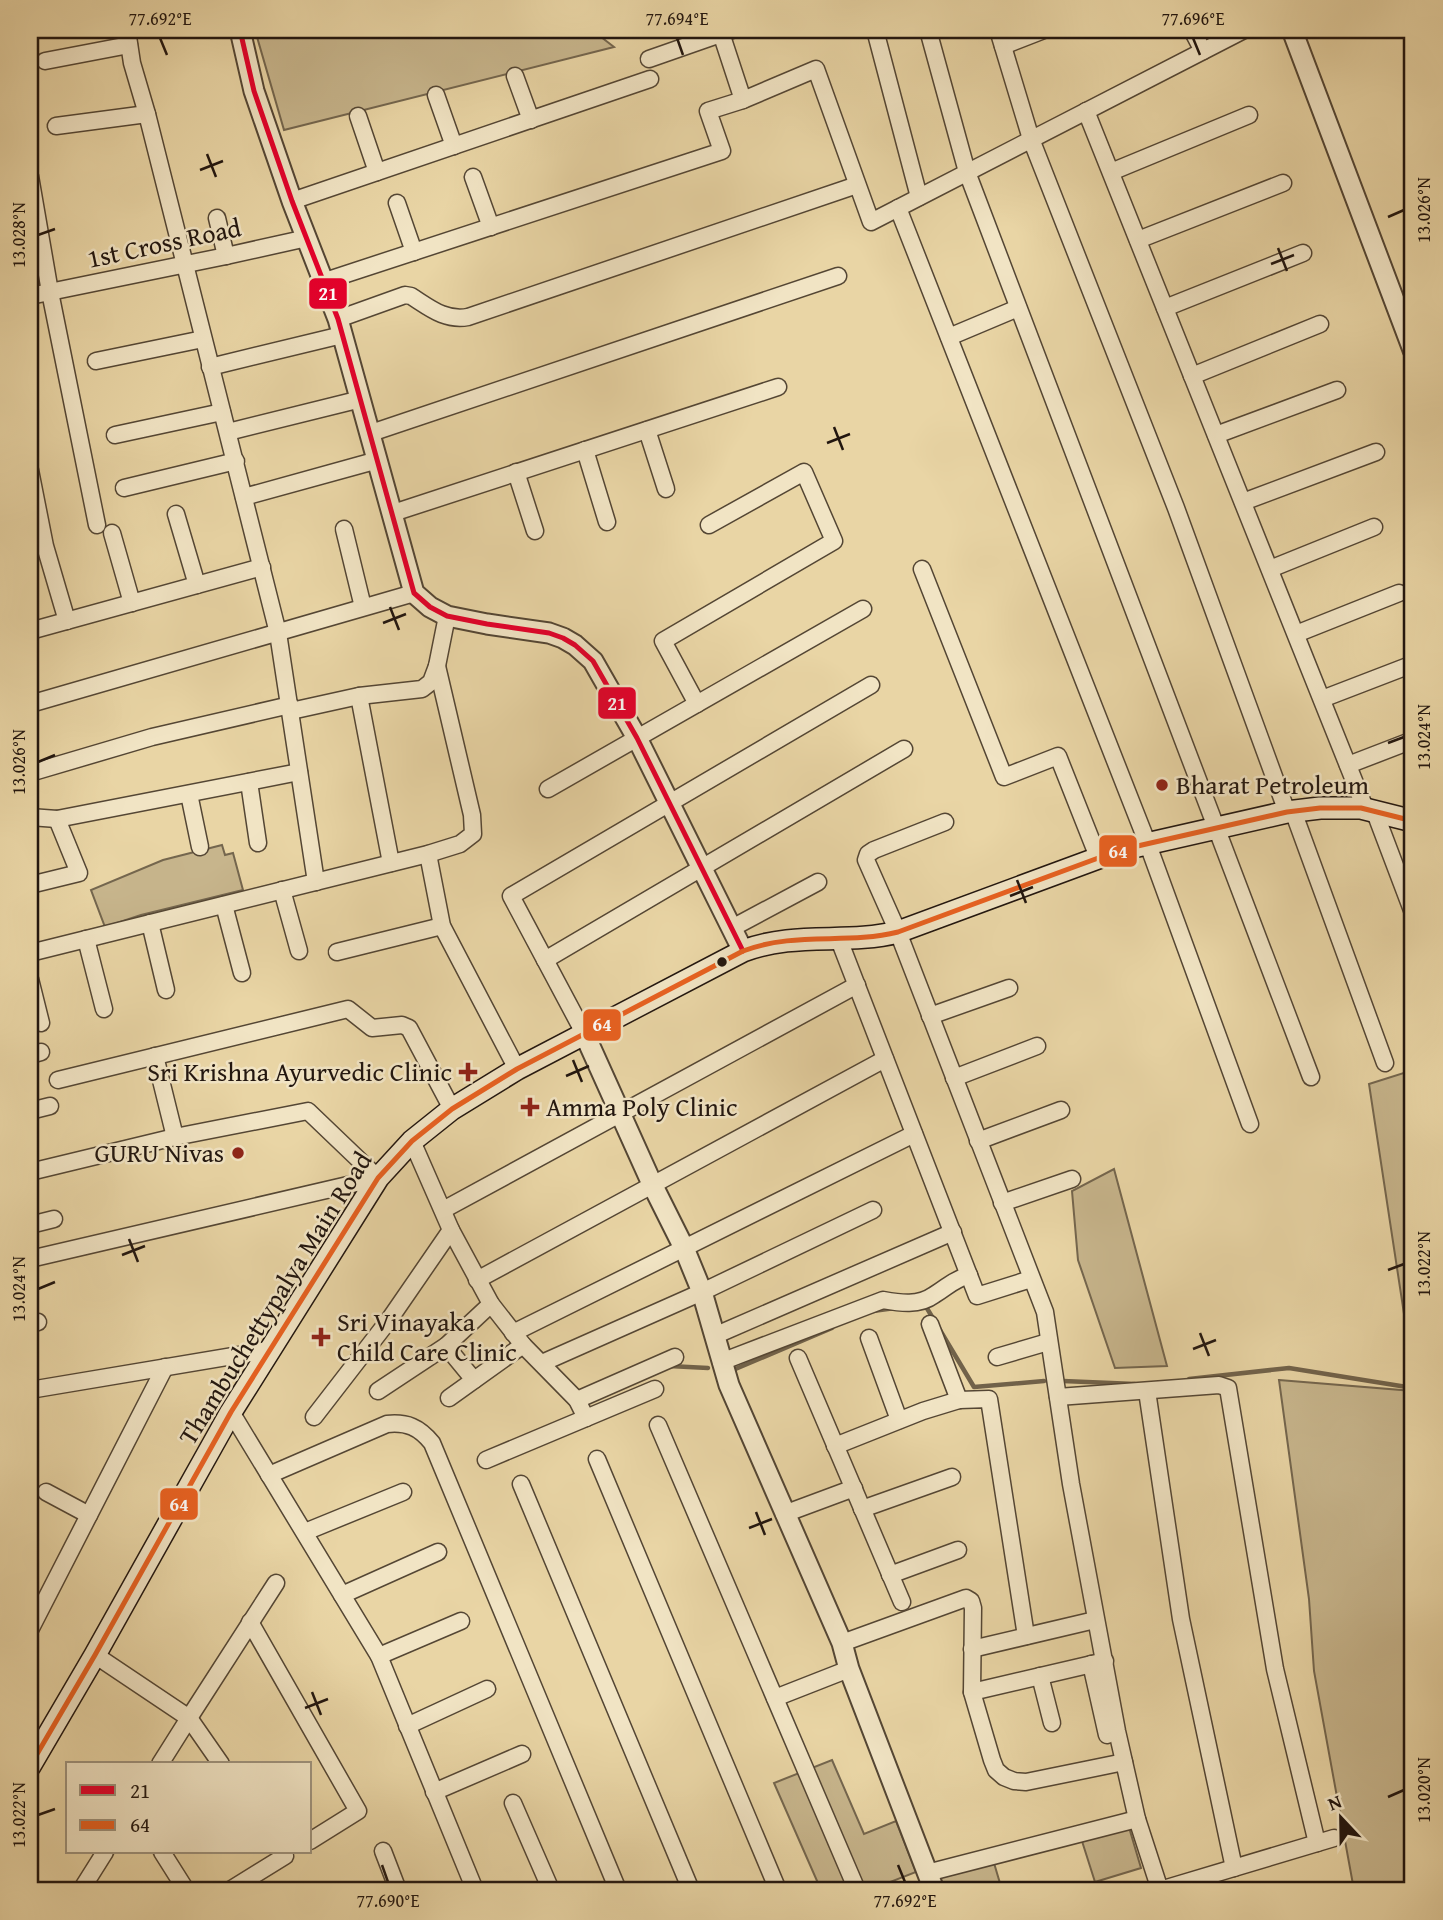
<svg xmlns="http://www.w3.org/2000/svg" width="1443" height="1920" viewBox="0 0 1443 1920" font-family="'Gentium Book Plus',serif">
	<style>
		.green { fill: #c7b58c; stroke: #74664e; stroke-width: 2 }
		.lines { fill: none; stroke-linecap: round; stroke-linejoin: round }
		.stream { stroke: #71624a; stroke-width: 4.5 }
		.minor-casing { stroke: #544634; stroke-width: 19 }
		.tertiary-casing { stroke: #544634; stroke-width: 23 }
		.secondary-casing { stroke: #22160f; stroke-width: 24 }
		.minor { stroke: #f1e4c4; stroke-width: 16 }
		.tertiary { stroke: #f1e4c4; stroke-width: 19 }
		.secondary { stroke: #f1e4c4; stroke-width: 21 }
		.bus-1-casing { stroke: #f1e4c4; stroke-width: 10 }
		.bus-2-casing { stroke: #f1e4c4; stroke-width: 10 }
		.bus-1 { stroke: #e4002b; stroke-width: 5 }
		.bus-2 { stroke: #e86121; stroke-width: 5 }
		.ticks { fill: none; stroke: #22160f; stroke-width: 2.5 }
		.poi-dot { fill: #8f2418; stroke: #f1e4c4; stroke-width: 2.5 }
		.bus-dot { fill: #22160f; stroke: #f1e4c4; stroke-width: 2.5 }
		.labels { text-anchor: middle; stroke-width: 5; stroke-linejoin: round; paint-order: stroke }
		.street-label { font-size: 26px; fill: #22160f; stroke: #f1e4c4 }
		.poi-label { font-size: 26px; fill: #22160f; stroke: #f1e4c4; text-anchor: start }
		.line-badge { stroke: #f1e4c4; stroke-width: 2.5 }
		.badge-label { font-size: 19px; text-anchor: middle; font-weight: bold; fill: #fff }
		.neatline { fill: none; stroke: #22160f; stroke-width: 2.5 }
		.ticks-label { font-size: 18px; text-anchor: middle; fill: #22160f }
	</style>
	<rect width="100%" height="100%" fill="#e9d5a5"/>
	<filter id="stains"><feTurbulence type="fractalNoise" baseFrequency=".00286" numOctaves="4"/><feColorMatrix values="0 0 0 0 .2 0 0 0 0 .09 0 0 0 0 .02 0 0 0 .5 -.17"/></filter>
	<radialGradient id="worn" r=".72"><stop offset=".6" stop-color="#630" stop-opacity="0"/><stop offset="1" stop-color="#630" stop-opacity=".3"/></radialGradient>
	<g class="green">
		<polygon points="255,30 592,30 614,47 284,130"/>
		<polygon points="222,845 225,855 233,853 243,890 141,915 105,927 91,890 163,860"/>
		<polygon points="1413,1070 1413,1373 1369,1084"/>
		<polygon points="1114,1169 1167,1366 1115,1368 1078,1260 1072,1191"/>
		<polygon points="1279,1380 1413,1391 1413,1890 1354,1890 1314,1671 1309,1599"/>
		<polygon points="832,1760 864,1834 896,1821 916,1872 890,1882 893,1890 821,1890 774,1783"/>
		<polygon points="1128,1824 1141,1868 1095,1882 1096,1887 1084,1890 1068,1890 1095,1882 1081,1838"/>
		<polygon points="994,1863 1002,1890 940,1890 935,1877"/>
	</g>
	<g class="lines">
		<g class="stream">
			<polyline points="925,1305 974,1387 1044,1381"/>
			<polyline points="873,1311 895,1308"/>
			<polyline points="669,1366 708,1368"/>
			<polyline points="733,1370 832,1328"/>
			<polyline points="1189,1379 1289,1368 1413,1388"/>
			<polyline points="1063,1381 1135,1384"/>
		</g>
		<defs>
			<g id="minor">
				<polyline points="127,30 132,63 147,114 278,633 316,882"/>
				<polyline points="875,30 919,197"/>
				<polyline points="928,30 967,172 1311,1077"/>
				<polyline points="998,30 1031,139 1176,508 1287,812"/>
				<polyline points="1192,30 1203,51"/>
				<polyline points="1003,46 1044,30"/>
				<polyline points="649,59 732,30"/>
				<polyline points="45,61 129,45"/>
				<polyline points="515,76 531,120"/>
				<polyline points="436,95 454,146"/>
				<polyline points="743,100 816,69 871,222 1244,30"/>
				<polyline points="1086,111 1365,808"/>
				<polyline points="358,116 377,172"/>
				<polyline points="56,126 147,114"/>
				<polyline points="1111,172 1249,115"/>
				<polyline points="30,176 50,292 97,525"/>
				<polyline points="473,177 491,227"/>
				<polyline points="292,201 650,79"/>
				<polyline points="397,203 414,252"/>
				<polyline points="898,208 1147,842 1250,1124"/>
				<polyline points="217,218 226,256"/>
				<polyline points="1138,240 1283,183"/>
				<polyline points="325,281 722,151 708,111 743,100 720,30"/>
				<polyline points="30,296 226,256 307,238"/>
				<polyline points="1165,308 1303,253"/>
				<path d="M 338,319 L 405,295 L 411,296 C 430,308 445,321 468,317 L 857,185"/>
				<polyline points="949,337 1018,308"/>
				<polyline points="96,361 203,339"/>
				<polyline points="210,367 342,335"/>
				<polyline points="1192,376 1320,324"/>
				<polyline points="647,430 666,489"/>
				<polyline points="228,432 361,399"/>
				<polyline points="371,433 838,276"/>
				<polyline points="115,435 222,412"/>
				<polyline points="1216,435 1337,390"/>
				<polyline points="585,450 607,522"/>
				<polyline points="30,470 45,546 67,621"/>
				<polyline points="516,472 535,531"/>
				<polyline points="124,488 236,461"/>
				<polyline points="244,497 378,460"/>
				<polyline points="1243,502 1376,452"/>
				<polyline points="393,513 778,387"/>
				<polyline points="176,514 197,585"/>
				<polyline points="344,529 363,607"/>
				<polyline points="112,533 132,603"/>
				<polyline points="922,569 1004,777 1058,756 1098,857"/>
				<polyline points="1270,569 1374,527"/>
				<polyline points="30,631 262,567"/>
				<polyline points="1296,634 1399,593"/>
				<polyline points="359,696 391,863"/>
				<polyline points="1322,699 1413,664"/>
				<polyline points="30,704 414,593"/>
				<polyline points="697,704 663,641 834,541 804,472 709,525"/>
				<polyline points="291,711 359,696 422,689 431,682 437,666 447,616"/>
				<polyline points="1348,765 1413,740"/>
				<polyline points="30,773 152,737 290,705"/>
				<polyline points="249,782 258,843"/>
				<polyline points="548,789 863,609"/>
				<polyline points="189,794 200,847"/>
				<polyline points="1374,810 1413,913"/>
				<polyline points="1293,811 1385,1063"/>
				<polyline points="30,817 57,819 299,772"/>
				<polyline points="945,822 874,850 868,854 866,860 898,932 1045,1312 1071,1484 1117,1731 1137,1819 1160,1890 1334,1838"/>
				<polyline points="428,854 442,926 517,1069"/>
				<polyline points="30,885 79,873 57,819"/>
				<polyline points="282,890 299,951"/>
				<polyline points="224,905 242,973"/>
				<polyline points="150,923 166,990"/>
				<polyline points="732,928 818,882"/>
				<polyline points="838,937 977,1296 1031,1279"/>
				<polyline points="86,939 104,1009"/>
				<polyline points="337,952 442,926"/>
				<polyline points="30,953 428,854 460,844 473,834 472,815 437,666"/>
				<polyline points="545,960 904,749"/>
				<polyline points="30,979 41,1023"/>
				<polyline points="930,1016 1009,988"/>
				<polyline points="584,1033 511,896 871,685"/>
				<polyline points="30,1055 41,1052"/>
				<polyline points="155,1056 175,1137"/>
				<polyline points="954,1078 1037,1046"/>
				<polyline points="58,1080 348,1009 372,1028 402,1025 409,1028 452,1109"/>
				<polyline points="30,1111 50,1106"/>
				<polyline points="412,1141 451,1230 491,1304 523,1345 577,1400 586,1418"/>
				<polyline points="978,1141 1061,1110"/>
				<polyline points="30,1172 175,1137 308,1111 378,1178"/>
				<polyline points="1002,1203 1072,1179"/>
				<polyline points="443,1210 857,985"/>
				<polyline points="30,1225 54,1219"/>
				<polyline points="30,1259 378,1178"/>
				<polyline points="477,1280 885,1059"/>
				<polyline points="30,1324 38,1322"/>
				<polyline points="930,1324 959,1400"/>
				<polyline points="513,1333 914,1134"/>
				<polyline points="714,1336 953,1232"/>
				<polyline points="869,1338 899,1420"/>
				<polyline points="446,1346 474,1380"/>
				<polyline points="997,1357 1048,1342"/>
				<polyline points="798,1358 902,1602"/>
				<path d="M 721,1362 L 883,1300 C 900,1303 919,1306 934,1295 C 949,1286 951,1281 969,1275"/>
				<polyline points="542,1363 702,1292 873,1210"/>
				<polyline points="30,1390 268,1350"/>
				<polyline points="378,1391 446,1346 491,1304"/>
				<polyline points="1147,1391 1181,1619 1234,1868"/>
				<polyline points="1058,1397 1219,1385 1228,1388 1275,1669 1317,1843"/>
				<polyline points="449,1398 523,1345"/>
				<polyline points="577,1400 675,1357"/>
				<polyline points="231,1412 379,1656 475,1890"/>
				<polyline points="314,1417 389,1320 451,1230"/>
				<polyline points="658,1425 857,1890"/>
				<polyline points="835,1446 923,1411 959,1400 989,1399 1026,1636"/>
				<polyline points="597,1459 778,1890"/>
				<polyline points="486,1460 655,1389"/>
				<path d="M 269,1475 L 387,1424 C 407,1422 419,1427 432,1443 L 618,1890"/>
				<polyline points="521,1484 691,1890"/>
				<polyline points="46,1492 89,1515"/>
				<polyline points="862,1509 952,1477"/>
				<polyline points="784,1514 854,1488"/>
				<polyline points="305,1532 403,1492"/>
				<polyline points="890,1575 958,1550"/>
				<polyline points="342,1595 438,1552"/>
				<polyline points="250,1622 358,1811 310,1841"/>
				<polyline points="30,1630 165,1367"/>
				<polyline points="842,1643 966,1598 971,1601 973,1608 972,1692 992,1760 996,1770 1004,1777 1014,1781 1026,1782 1124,1762"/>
				<polyline points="972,1649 1095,1620"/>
				<polyline points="95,1655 189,1718 276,1583"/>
				<polyline points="379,1656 461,1621"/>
				<polyline points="1091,1664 1107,1735"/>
				<polyline points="1040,1676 1052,1723"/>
				<polyline points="972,1692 1105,1661"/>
				<polyline points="775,1698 849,1669"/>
				<polyline points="407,1726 487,1689"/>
				<polyline points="160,1764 189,1718 221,1764"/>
				<polyline points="434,1792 522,1754"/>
				<polyline points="513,1803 551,1890"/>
				<polyline points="383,1851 398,1890"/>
				<polyline points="162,1852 186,1890"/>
				<polyline points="927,1873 1137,1819"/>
				<polyline points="83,1887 105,1852"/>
				<polyline points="230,1890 285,1856 282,1852"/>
			</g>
			<g id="tertiary">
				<polyline points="240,30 254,91 292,201 338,319 414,593 430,607 447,616 487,624 549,633 563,638 575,645 593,661 637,738 743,951"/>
				<polyline points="1292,30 1413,350"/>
				<polyline points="584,1033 653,1186 684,1248 702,1292 729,1385 842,1643 849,1669 934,1890"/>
			</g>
			<path id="secondary" d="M 30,1766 L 95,1655 L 231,1412 L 378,1178 L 412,1141 L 452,1109 L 517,1069 L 743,951 C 796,931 846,945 898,932 L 1120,850 L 1287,812 L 1320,808 L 1361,808 L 1413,821"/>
		</defs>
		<use href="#minor" class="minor-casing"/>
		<use href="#tertiary" class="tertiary-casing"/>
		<use href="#secondary" class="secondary-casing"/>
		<use href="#minor" class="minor"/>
		<use href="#tertiary" class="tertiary"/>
		<use href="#secondary" class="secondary"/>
		<defs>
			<polyline id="bus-1" points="240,30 254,91 292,201 338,319 414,593 430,607 447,616 487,624 549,633 563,638 575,645 593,661 637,738 743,951"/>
			<path id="bus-2" d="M 30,1766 L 95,1655 L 231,1412 L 378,1178 L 412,1141 L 452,1109 L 517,1069 L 743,951 C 796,931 846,945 898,932 L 1120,850 L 1287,812 L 1320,808 L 1361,808 L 1413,821"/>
		</defs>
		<use href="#bus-1" class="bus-1-casing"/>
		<use href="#bus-2" class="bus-2-casing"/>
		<use href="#bus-1" class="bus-1"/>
		<use href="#bus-2" class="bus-2"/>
	</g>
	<path class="ticks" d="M 160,38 L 167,55M 677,38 L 683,55M 1193,38 L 1200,55M 207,154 L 216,177M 200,170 L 223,161M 1388,217 L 1404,210M 38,235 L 55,229M 1278,248 L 1287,271M 1271,264 L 1294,255M 834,427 L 843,450M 827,443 L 850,434M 390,607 L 399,630M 383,623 L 406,614M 1388,743 L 1404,737M 38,762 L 55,755M 1017,880 L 1026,903M 1010,896 L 1033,887M 573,1060 L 582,1082M 566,1076 L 589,1066M 129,1239 L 138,1262M 122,1255 L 145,1246M 1388,1270 L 1404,1264M 38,1289 L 55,1282M 1200,1333 L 1209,1356M 1193,1349 L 1216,1340M 756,1512 L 765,1535M 749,1528 L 772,1519M 312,1692 L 321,1715M 305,1708 L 328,1699M 1388,1797 L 1404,1790M 38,1815 L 55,1809M 382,1865 L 388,1882M 898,1865 L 905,1882"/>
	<g class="poi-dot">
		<circle cx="1162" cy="785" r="7"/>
		<path d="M464.5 1061.5h7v7h7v7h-7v7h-7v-7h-7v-7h7z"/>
		<path d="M526.5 1096.5h7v7h7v7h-7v7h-7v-7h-7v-7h7z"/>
		<circle cx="238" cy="1153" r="7"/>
		<path d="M317.5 1326.5h7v7h7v7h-7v7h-7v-7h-7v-7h7z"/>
	</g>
	<circle class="bus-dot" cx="722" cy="962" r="6"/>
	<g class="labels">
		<g class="street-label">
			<text transform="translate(164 243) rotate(-12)" y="9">1st Cross Road</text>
			<text transform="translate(275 1298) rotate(-58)" y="9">Thambuchettypalya Main Road</text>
		</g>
		<g class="poi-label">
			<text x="1176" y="794">Bharat Petroleum</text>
			<text x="452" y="1081" text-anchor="end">Sri Krishna Ayurvedic Clinic</text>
			<text x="546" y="1116">Amma Poly Clinic</text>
			<text x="224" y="1162" text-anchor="end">GURU Nivas</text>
			<text x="337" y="1331">Sri Vinayaka<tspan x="337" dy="30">Child Care Clinic</tspan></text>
		</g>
	</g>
	<g class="line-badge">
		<rect x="308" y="277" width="40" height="33" rx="7" fill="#e4002b"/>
		<rect x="597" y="686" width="40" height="34" rx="7" fill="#e4002b"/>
		<rect x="1098" y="834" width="40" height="34" rx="7" fill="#e86121"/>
		<rect x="582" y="1008" width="40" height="34" rx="7" fill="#e86121"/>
		<rect x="159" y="1487" width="40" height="34" rx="7" fill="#e86121"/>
	</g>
	<g class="badge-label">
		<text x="328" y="300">21</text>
		<text x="617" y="710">21</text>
		<text x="1118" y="858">64</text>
		<text x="602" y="1031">64</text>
		<text x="179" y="1511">64</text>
	</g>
	<rect width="1443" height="1920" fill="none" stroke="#e9d5a5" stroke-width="77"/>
	<rect x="66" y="1762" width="245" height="91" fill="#f1e4c4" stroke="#9e927c" stroke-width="2"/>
	<rect x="80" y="1785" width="35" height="10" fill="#e4002b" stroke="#9e927c" stroke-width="2"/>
	<text x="130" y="1798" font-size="21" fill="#22160f">21</text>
	<rect x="80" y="1820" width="35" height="10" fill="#e86121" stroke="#9e927c" stroke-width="2"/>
	<text x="130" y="1832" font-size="21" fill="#22160f">64</text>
	<g transform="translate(1341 1818) rotate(338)" stroke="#f1e4c4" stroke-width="5" paint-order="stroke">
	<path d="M0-5L12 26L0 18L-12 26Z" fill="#22160f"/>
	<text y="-10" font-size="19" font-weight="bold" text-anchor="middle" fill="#22160f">N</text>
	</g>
	<rect x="38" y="38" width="1366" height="1844" class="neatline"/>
	<g class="ticks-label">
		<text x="160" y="25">77.692°E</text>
		<text x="677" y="25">77.694°E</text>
		<text x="1193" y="25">77.696°E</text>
		<text transform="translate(1424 210) rotate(-90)" y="6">13.026°N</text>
		<text transform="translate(19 235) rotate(-90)" y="6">13.028°N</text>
		<text transform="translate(1424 737) rotate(-90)" y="6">13.024°N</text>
		<text transform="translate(19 762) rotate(-90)" y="6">13.026°N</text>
		<text transform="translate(1424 1264) rotate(-90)" y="6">13.022°N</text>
		<text transform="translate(19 1289) rotate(-90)" y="6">13.024°N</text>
		<text transform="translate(1424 1790) rotate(-90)" y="6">13.020°N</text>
		<text transform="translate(19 1815) rotate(-90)" y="6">13.022°N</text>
		<text x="388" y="1907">77.690°E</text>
		<text x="905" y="1907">77.692°E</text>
	</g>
	<rect width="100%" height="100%" filter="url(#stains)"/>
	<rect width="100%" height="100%" fill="url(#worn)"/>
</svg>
